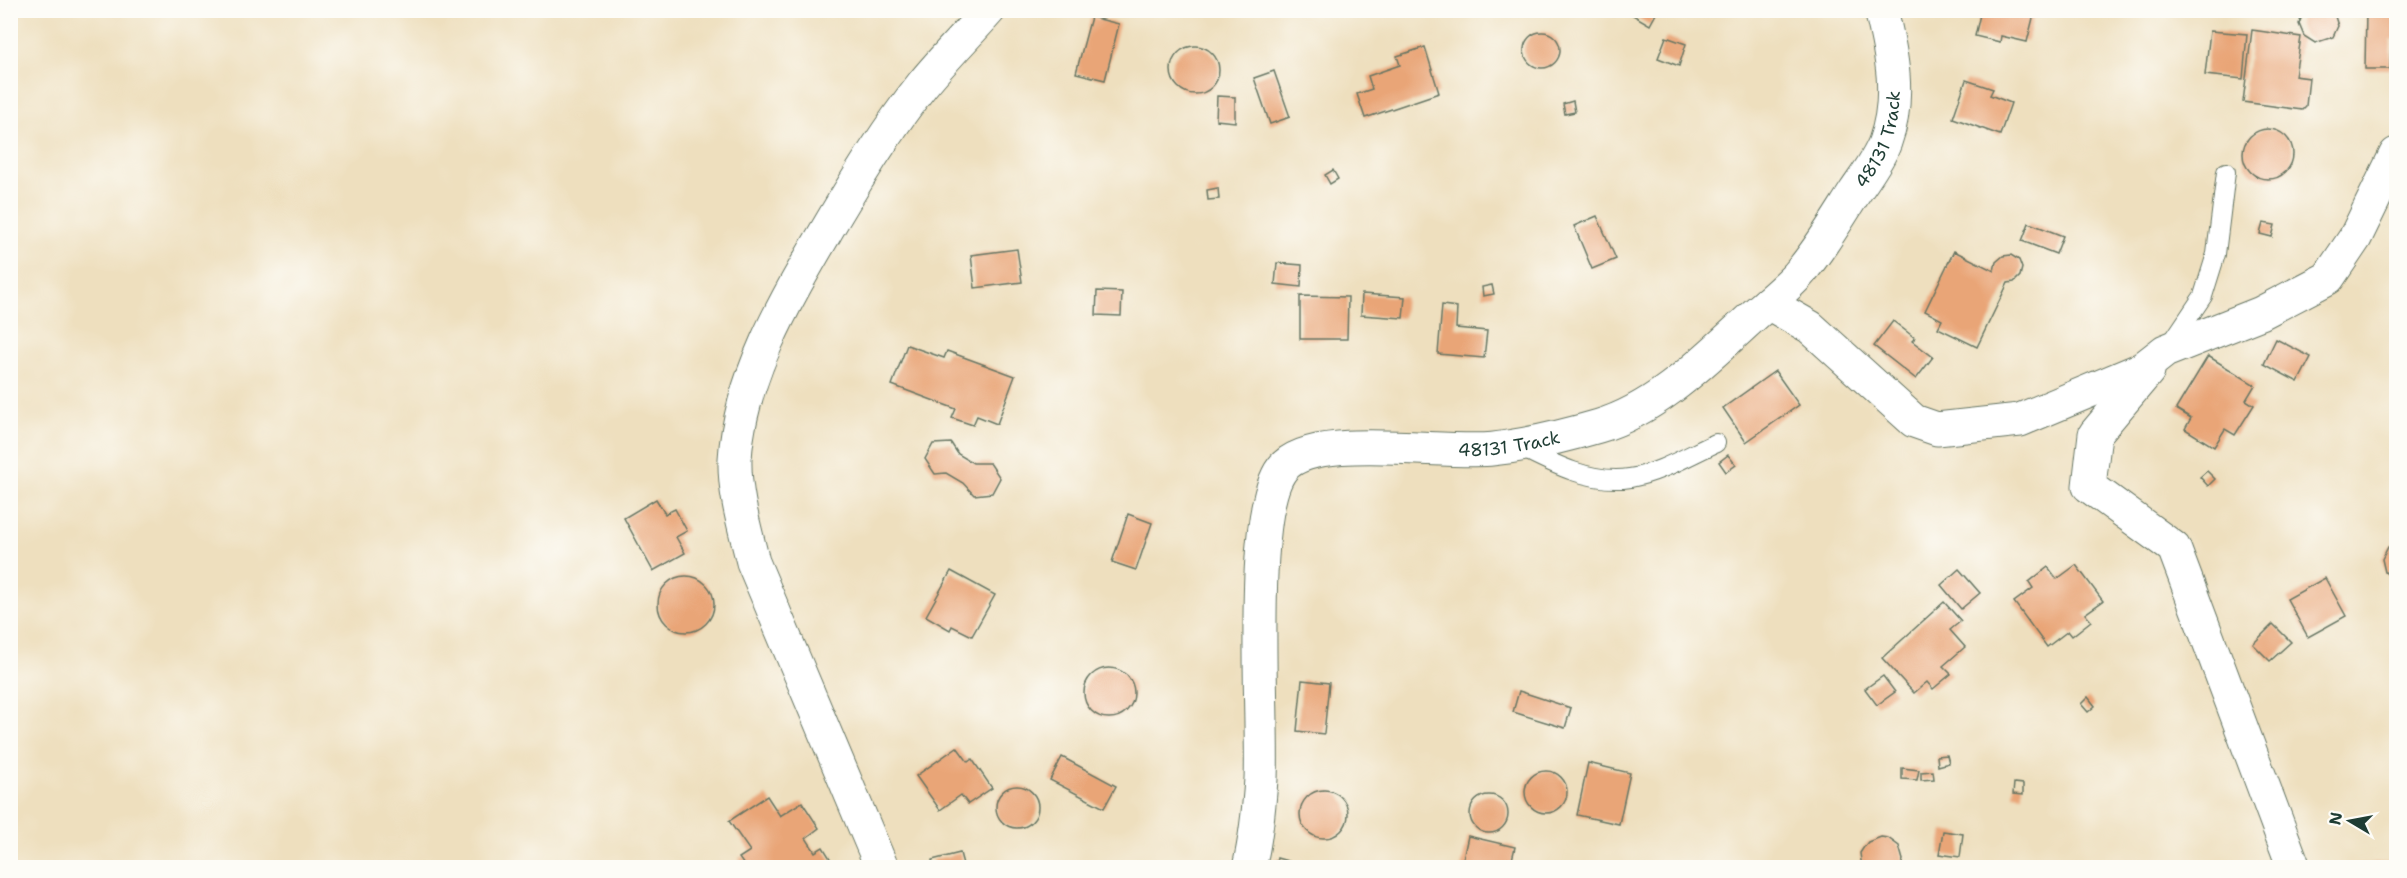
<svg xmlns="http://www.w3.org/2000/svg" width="2407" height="878" viewBox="0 0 2407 878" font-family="'Shantell Sans',sans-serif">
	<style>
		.building { fill: #e9a577 }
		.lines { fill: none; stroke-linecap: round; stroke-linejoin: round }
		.lane-casing { stroke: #677664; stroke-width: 20 }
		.street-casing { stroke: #677664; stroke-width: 35 }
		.lane { stroke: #fff; stroke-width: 18 }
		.street { stroke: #fff; stroke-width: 33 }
		.labels { text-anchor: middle; stroke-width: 5; stroke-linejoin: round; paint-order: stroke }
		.street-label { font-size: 18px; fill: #1f3d34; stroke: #fdfcf7 }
	</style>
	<rect width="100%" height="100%" fill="#fdfcf7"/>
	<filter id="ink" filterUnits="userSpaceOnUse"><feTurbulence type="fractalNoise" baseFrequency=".0167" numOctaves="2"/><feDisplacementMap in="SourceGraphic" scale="12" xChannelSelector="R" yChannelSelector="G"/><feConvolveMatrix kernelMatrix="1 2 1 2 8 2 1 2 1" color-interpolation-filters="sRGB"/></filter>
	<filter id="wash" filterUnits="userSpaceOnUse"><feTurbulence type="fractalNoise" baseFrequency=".008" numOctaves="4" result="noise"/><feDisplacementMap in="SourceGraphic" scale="24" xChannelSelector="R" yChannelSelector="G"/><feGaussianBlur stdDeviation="1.35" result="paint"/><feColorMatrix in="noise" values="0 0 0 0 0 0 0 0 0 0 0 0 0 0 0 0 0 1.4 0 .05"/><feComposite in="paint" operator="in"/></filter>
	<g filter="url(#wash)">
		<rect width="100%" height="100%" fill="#eedfbe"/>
		<g id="blocks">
			<g class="building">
				<polygon points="1633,10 1658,10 1650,25 1631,14"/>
				<polygon points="1981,10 2035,10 2027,42 2001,36 2000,42 1975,36"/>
				<polygon points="2304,10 2333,10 2338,26 2333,37 2315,43 2304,36 2299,24"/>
				<polygon points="2366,10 2396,10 2396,40 2391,40 2390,69 2365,69"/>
				<polygon points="1091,17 1119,24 1105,80 1076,73"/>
				<polygon points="2252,30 2301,37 2295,76 2309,78 2306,106 2302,110 2243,102"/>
				<polygon points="2210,31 2247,34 2243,79 2205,75"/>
				<circle cx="1542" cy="50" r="18"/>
				<polygon points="1666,37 1686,44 1679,66 1658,58"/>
				<circle cx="1195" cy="70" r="24"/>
				<polygon points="1425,47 1439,93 1365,118 1357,94 1372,89 1368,76 1400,65 1397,56"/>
				<polygon points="1274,71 1290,117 1270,124 1254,78"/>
				<polygon points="1966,80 1993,89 1990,95 2011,103 2000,135 1953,118"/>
				<polygon points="1217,96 1235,97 1235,122 1216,120"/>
				<polygon points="1573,101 1575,112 1565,114 1563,104"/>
				<circle cx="2268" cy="154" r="25"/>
				<polygon points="1333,170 1338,179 1330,184 1325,175"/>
				<polygon points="1218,188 1219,199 1208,200 1207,190"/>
				<polygon points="1597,216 1616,259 1592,269 1574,226"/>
				<polygon points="2029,223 2063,236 2056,254 2022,241"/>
				<polygon points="2263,223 2275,225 2272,237 2260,234"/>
				<polygon points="1017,249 1022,282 975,288 971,255"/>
				<polygon points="1954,251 1994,271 1996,262 2003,256 2011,255 2019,260 2022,268 2020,276 2014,282 2008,283 1977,347 1938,328 1942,320 1925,311"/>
				<polygon points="1277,263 1302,265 1301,287 1275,284"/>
				<polygon points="1492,285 1494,294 1483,296 1482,287"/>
				<polygon points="1097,291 1122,292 1121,316 1096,315"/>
				<polygon points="1362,294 1405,297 1403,318 1361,315"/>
				<polygon points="1300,296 1348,297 1347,339 1300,339"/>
				<polygon points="1442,305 1457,307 1456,328 1487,331 1484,358 1438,354"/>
				<polygon points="1893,321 1915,338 1912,341 1933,357 1916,379 1874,346"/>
				<polygon points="2276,339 2311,357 2298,382 2264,364"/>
				<polygon points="907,345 944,358 947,351 1015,376 997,424 977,416 973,425 952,418 956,409 892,385"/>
				<polygon points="2208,356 2255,385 2246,400 2254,405 2235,435 2225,429 2214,447 2185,429 2191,418 2176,409"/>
				<polygon points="1775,371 1799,405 1746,442 1723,408"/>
				<polygon points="2396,410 2396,434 2393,419"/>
				<polygon points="951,443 958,454 973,463 990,463 1000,478 992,493 974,495 963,483 946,473 935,474 925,459 933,444"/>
				<polygon points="1728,455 1736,465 1726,472 1719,462"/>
				<polygon points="2207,471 2215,479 2208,486 2200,477"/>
				<polygon points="656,499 665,514 675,509 687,531 676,537 685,553 653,571 624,518"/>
				<polygon points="1128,514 1152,523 1136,570 1112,562"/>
				<polygon points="2396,542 2396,581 2385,572 2382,559 2388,547"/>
				<polygon points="2076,565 2103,601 2085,614 2091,621 2072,636 2068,631 2047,647 2014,602 2033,588 2029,582 2048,567 2057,579"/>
				<polygon points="1959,569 1980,593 1961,609 1941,585"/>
				<polygon points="951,571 995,595 972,636 952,626 950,630 926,616"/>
				<circle cx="686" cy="604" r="28"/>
				<polygon points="2325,578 2346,616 2308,637 2287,599"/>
				<polygon points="1944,602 1961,621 1950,630 1965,647 1943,666 1951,674 1933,689 1927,682 1914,693 1882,658"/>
				<polygon points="2273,624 2291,642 2270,661 2253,644"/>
				<circle cx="1109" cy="693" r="25"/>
				<polygon points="1883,676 1895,692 1877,705 1865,689"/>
				<polygon points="1302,680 1329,683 1324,734 1297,731"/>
				<polygon points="1519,691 1571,708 1565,728 1513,712"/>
				<polygon points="2088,697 2095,706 2088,712 2081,704"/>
				<polygon points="957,747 968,762 972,759 992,788 968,804 961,795 940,810 916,776"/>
				<polygon points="1947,755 1949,763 1938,766 1937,756"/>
				<polygon points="1062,757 1116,786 1104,808 1050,780"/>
				<polygon points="1588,763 1630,773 1619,824 1577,815"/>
				<polygon points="1902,768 1919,770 1917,780 1902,779"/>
				<polygon points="1933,771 1934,779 1921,780 1921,772"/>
				<circle cx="1546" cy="792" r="21"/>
				<polygon points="2014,783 2023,784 2023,795 2013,794"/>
				<circle cx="1017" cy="807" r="21"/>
				<circle cx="1324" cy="814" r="24"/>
				<circle cx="1489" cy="814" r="19"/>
				<polygon points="767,796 780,816 802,802 819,828 806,838 815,852 823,847 836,868 746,868 739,858 750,851 729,821"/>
				<polygon points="1943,831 1963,834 1960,857 1939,854"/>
				<polygon points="1468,836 1515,847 1510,868 1461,868"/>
				<polygon points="1881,837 1888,838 1899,846 1903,860 1900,868 1862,868 1860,853 1864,847 1868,842"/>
				<polygon points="960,853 964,868 933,868 932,860"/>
				<polygon points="1277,858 1309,867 1309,868 1275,868"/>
				<polygon points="2393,862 2393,868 2351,868 2351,866"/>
			</g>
		</g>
	</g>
	<g filter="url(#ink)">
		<use href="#blocks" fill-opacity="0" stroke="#677664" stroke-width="1.5"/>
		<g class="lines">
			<defs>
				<g id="lane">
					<polyline points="2170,345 2203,296 2216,254 2226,172"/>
					<path d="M 1520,447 C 1553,464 1592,484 1630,478 C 1660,473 1689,455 1716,443"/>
				</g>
				<g id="street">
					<polyline points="1768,303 1810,327 1914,421 1937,429 2020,420 2142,369 2165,351 2261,313 2328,278 2355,238 2396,154"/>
					<polyline points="2148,371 2095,434 2089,486 2174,548 2294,868"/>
					<path d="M 882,868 L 753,562 C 745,529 734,493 735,459 C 740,374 790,293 832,221 C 860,174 888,128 922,85 C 943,59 967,35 989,10"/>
					<path id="s1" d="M 1249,868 C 1256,838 1259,809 1261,779 C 1264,715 1248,513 1282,469 C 1311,430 1445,455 1493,449 C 1529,445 1565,436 1599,426 C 1657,409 1706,359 1750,319 C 1765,305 1783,291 1797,276 C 1819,251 1837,220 1855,192 C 1865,177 1879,159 1885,142 C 1901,98 1892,54 1881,10"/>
				</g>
			</defs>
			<use href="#lane" class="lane-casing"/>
			<use href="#street" class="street-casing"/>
			<use href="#lane" class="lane"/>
			<use href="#street" class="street"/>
		</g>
	</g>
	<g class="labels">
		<g class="street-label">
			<text dy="6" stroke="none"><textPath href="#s1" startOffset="1140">48131 Track</textPath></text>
			<text dy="6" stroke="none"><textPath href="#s1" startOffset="636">48131 Track</textPath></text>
		</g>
	</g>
	<rect width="2407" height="878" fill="none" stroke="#fdfcf7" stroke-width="36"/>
	<g transform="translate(2350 821) rotate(280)" stroke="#fdfcf7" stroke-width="4.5" paint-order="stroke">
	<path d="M0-4.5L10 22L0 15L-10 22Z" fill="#1f3d34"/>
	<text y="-9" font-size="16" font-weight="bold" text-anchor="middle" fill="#1f3d34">N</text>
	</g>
</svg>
